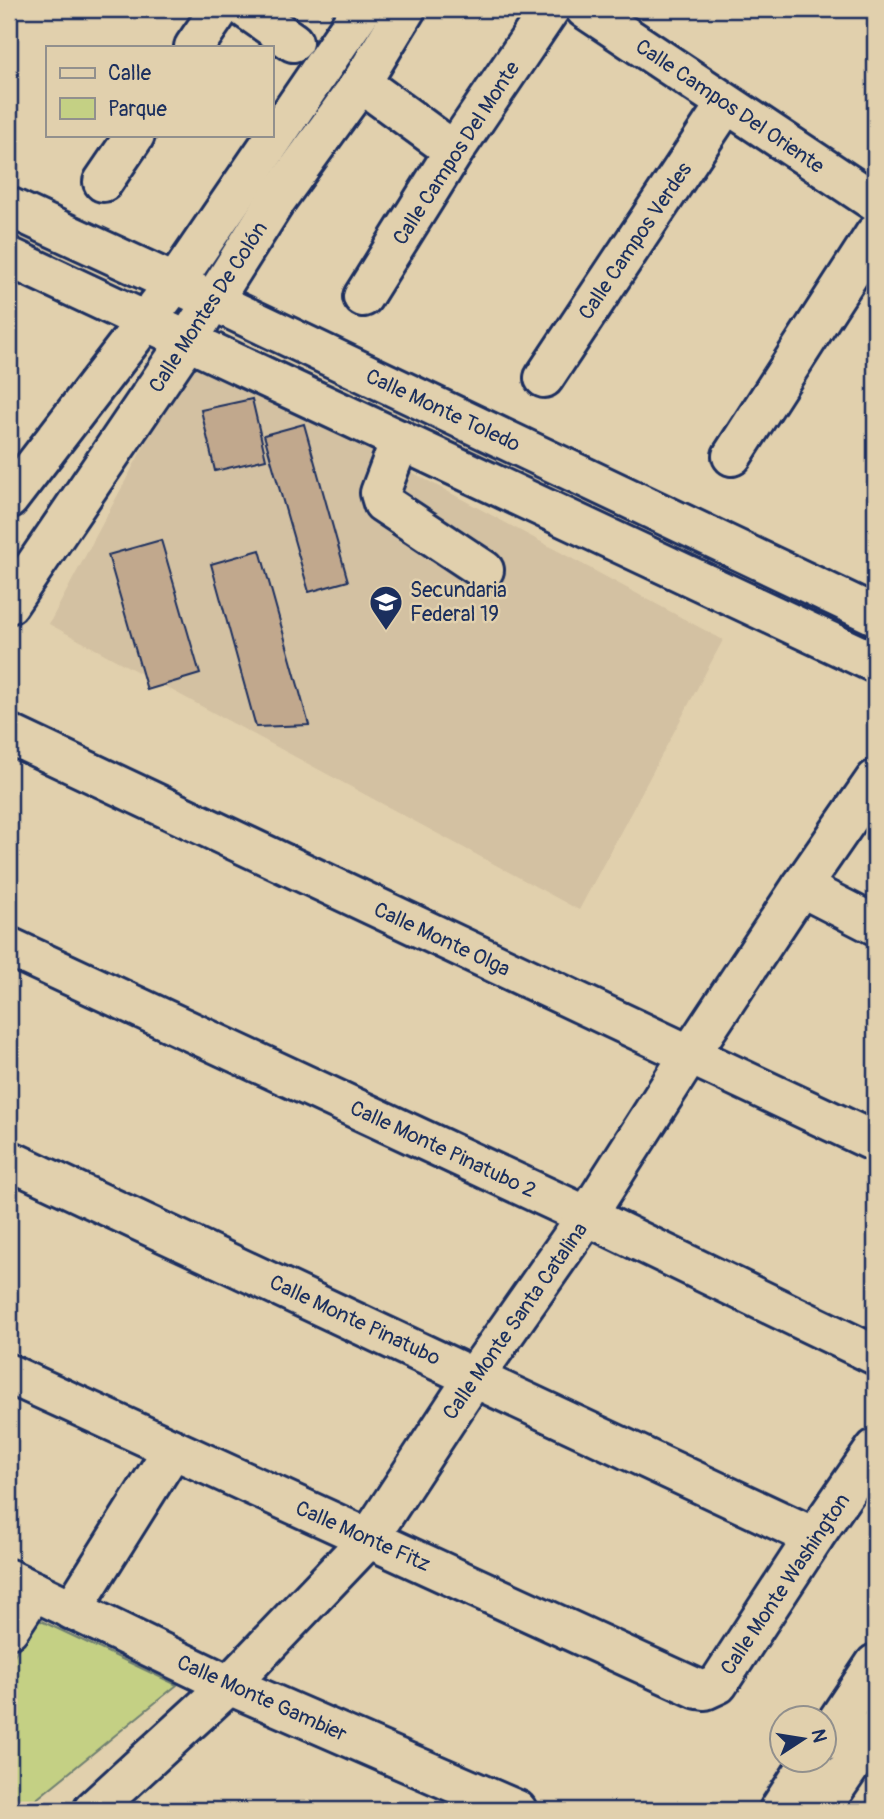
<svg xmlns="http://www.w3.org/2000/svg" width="884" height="1819" viewBox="0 0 884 1819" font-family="Pangolin,sans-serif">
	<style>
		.built { fill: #d3c1a2 }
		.green { fill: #c4d084; stroke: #708071; stroke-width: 2 }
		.building { fill: #c1a88d; stroke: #1b2f5e; stroke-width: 2 }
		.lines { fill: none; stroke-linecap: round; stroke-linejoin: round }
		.minor-casing { stroke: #1b2f5e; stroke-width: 44 }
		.minor { stroke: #e1d0ad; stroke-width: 38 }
		.labels { text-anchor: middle; stroke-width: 5; stroke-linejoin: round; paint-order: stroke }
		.street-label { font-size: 21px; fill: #1b2f5e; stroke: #e1d0ad }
		.poi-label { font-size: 21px; fill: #1b2f5e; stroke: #e1d0ad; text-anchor: start }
	</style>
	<rect width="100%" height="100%" fill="#e1d0ad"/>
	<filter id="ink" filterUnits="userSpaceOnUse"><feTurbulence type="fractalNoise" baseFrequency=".0143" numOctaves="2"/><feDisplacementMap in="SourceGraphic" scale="14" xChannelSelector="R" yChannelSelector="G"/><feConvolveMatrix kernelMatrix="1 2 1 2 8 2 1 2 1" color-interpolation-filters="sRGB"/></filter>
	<g filter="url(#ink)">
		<polygon class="built" points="193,354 723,640 579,910 49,624"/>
		<polygon class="green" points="37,1619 177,1685 23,1810 9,1810 9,1663"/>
		<g class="building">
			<polygon points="252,399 266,459 215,471 201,410"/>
			<polygon points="304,424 348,581 309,592 264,435"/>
			<polygon points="161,540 200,674 147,690 108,555"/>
			<polygon points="260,550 309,725 256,727 211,564"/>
		</g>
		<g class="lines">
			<defs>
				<g id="minor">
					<polyline points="246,9 293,42"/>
					<polyline points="585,9 875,202"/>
					<polyline points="194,47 220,9"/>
					<polyline points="361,83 454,151"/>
					<polyline points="103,182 135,135"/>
					<polyline points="9,207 213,301 875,615"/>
					<polyline points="9,257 875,663"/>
					<polyline points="363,297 454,151 550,9"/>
					<polyline points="544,378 726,104"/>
					<polyline points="400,440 380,493 383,503 484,570"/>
					<polyline points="732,456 875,234"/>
					<polyline points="9,499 175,283 362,9"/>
					<polyline points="9,604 188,340 277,199 361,83 406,9"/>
					<polyline points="9,734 875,1142"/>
					<polyline points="801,887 875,925"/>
					<polyline points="9,947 587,1216 875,1355"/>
					<polyline points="9,1160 814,1537"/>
					<polyline points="9,1374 698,1689 705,1690 718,1684 814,1537 875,1449"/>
					<polyline points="9,1579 229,1685 517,1810"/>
					<polyline points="72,1610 173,1449"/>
					<polyline points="9,1629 34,1591"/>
					<polyline points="824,1741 875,1664"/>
					<polyline points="93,1810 229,1685 369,1538 475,1376 587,1216 689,1056 801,887 875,780"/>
					<polyline points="779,1810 812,1759"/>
					<polyline points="820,1810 875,1730"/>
				</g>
			</defs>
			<use href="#minor" class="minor-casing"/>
			<use href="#minor" class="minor"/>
		</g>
	</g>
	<defs>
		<symbol id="school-pin" viewBox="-11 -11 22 30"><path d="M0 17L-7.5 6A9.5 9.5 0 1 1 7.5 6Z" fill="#1b2f5e" stroke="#e1d0ad"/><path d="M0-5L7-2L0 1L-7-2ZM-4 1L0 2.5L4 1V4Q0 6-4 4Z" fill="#fff"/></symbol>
	</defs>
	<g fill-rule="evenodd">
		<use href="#school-pin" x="367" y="583" width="38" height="52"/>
	</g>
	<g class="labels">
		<g class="street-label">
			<text transform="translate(730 106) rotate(34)" y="7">Calle Campos Del Oriente</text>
			<text transform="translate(456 153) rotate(-57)" y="7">Calle Campos Del Monte</text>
			<text transform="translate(635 241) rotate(-56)" y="7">Calle Campos Verdes</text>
			<text transform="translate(208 307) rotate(-57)" y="7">Calle Montes De Colón</text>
			<text transform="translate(443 410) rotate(25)" y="7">Calle Monte Toledo</text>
			<text transform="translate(442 939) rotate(25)" y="7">Calle Monte Olga</text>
			<text transform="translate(443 1149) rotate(25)" y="7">Calle Monte Pinatubo 2</text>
			<text transform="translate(355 1320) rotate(25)" y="7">Calle Monte Pinatubo</text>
			<text transform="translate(515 1321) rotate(-55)" y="7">Calle Monte Santa Catalina</text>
			<text transform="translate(363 1536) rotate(24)" y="7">Calle Monte Fitz</text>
			<text transform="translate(785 1584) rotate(-56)" y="7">Calle Monte Washington</text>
			<text transform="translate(262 1698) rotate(24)" y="7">Calle Monte Gambier</text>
		</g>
		<g class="poi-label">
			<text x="410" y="597">Secundaria<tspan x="410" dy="24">Federal 19</tspan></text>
		</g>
	</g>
	<rect width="884" height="1819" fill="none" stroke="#e1d0ad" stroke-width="35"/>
	<rect x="18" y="18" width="849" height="1784" fill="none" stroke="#1b2f5e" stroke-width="2.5" filter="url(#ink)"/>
	<rect x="46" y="46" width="228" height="91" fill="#e1d0ad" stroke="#92908d" stroke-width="2"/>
	<rect x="60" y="68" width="35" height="10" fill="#e1d0ad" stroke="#92908d" stroke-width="2"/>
	<text x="108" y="80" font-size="21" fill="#1b2f5e">Calle</text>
	<rect x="60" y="98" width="35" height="21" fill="#c4d084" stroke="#92908d" stroke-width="2"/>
	<text x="108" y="116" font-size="21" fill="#1b2f5e">Parque</text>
	<g transform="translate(803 1739) rotate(78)"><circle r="33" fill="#e1d0ad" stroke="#92908d" stroke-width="2"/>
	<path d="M0-5L12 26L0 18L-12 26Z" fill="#1b2f5e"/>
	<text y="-10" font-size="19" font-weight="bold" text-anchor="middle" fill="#1b2f5e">N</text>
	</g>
</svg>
